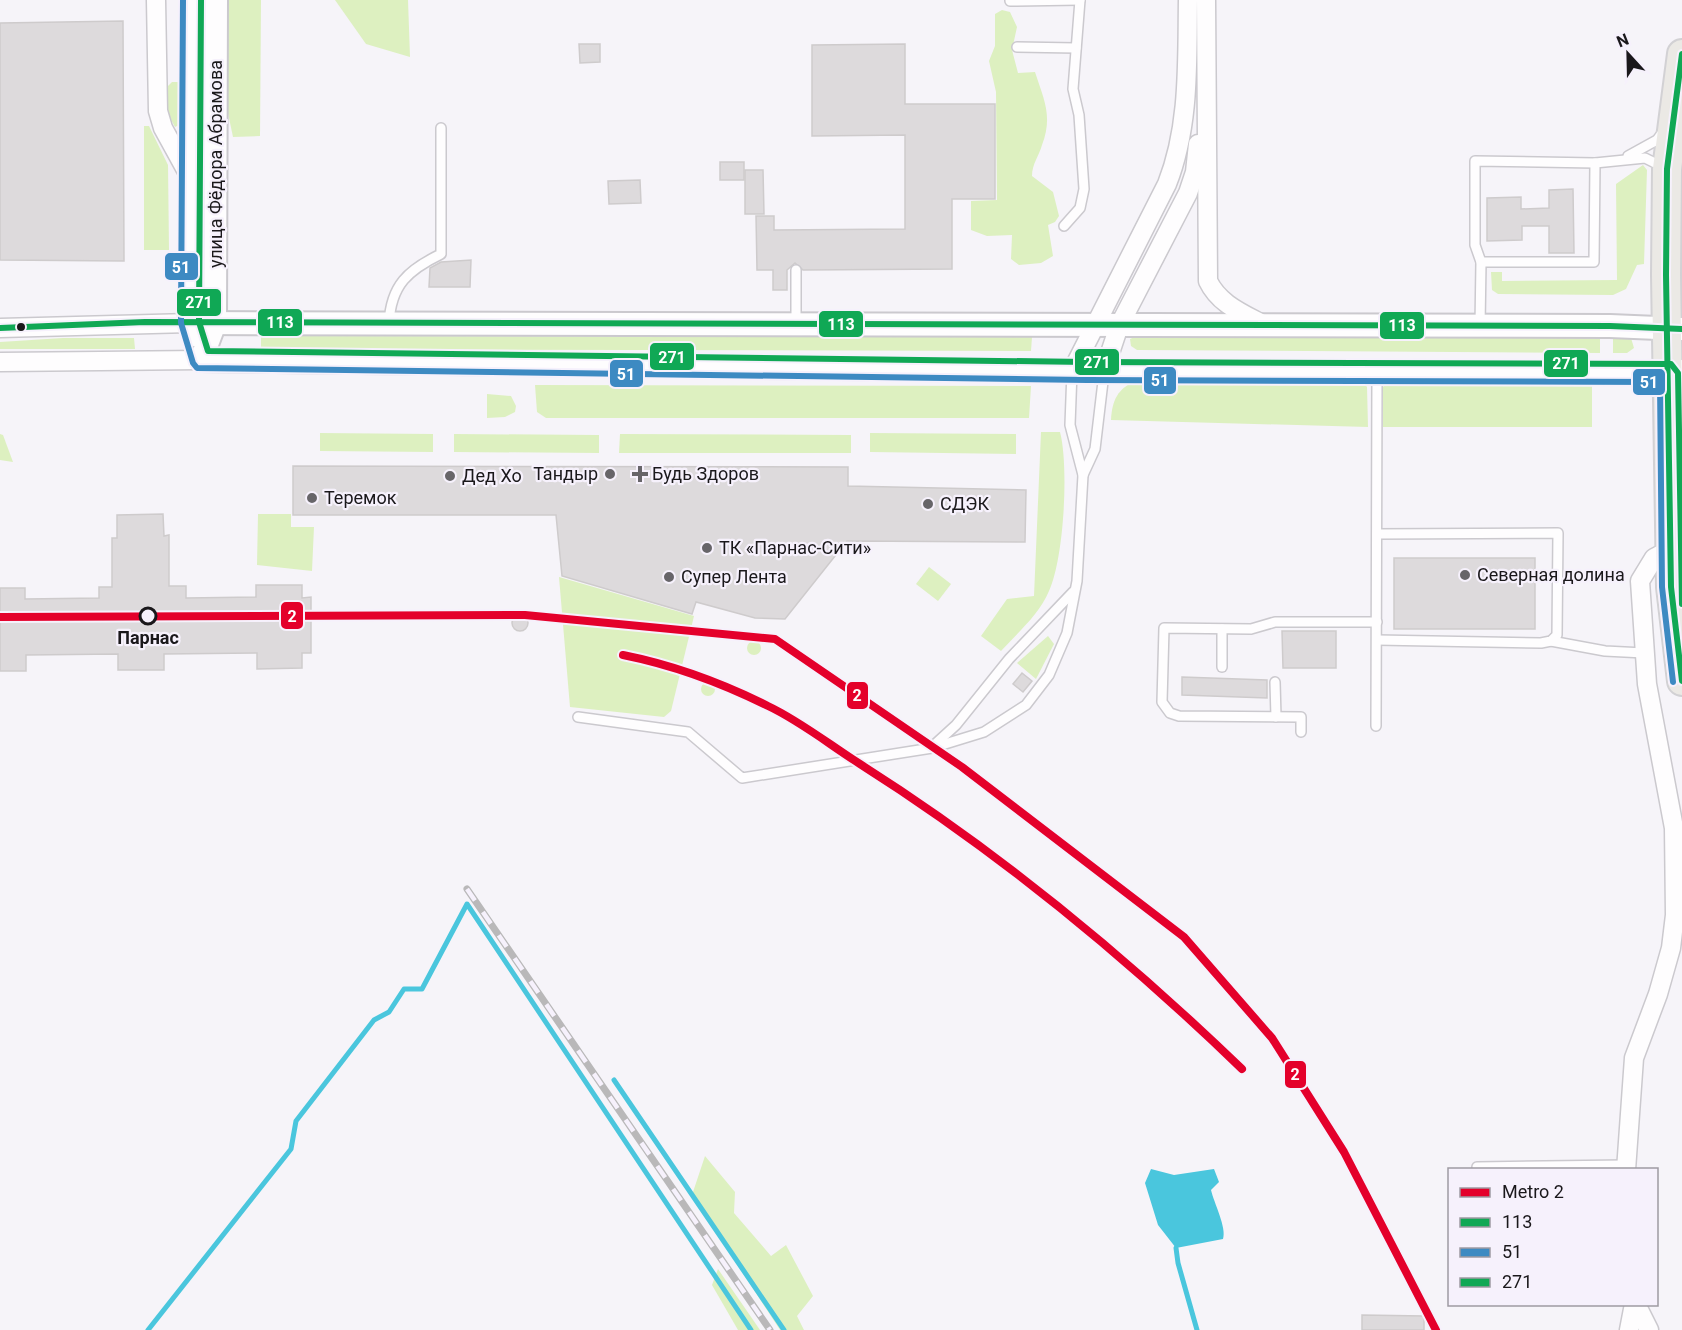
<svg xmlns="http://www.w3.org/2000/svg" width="1682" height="1330" viewBox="0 0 1682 1330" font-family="Roboto,sans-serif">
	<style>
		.green { fill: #ddf0c0 }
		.water { fill: #4ac6dd }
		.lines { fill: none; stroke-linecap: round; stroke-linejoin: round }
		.stream { stroke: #4ac6dd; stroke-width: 5 }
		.building { fill: #dddadc; stroke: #cecbcc; stroke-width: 1.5 }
		.service-casing { stroke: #cbc9ce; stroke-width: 12 }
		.minor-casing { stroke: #cbc9ce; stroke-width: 21 }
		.tertiary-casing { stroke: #cbc9ce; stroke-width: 26 }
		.primary-casing { stroke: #d2d1d4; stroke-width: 32 }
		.service { stroke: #fefdfe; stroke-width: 9 }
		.minor { stroke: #fefdfe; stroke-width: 18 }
		.tertiary { stroke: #fefdfe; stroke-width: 22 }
		.primary { stroke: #ebe9e5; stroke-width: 28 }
		.rail-casing { stroke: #b9b8b9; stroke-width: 7 }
		.rail { stroke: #f6f1fc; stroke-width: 4.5; stroke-dasharray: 14; stroke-linecap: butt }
		.bus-1-casing { stroke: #f6f1fc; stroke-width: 10 }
		.bus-2-casing { stroke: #f6f1fc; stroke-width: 10 }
		.bus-3-casing { stroke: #f6f1fc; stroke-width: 10 }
		.bus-1 { stroke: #10a855; stroke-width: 6 }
		.bus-2 { stroke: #3d8ac2; stroke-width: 6 }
		.bus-3 { stroke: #10a855; stroke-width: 6 }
		.metro-1-casing { stroke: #f6f1fc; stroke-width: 12 }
		.metro-1 { stroke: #e4002b; stroke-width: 8 }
		.bus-dot { fill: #1a181b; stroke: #f6f1fc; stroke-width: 2 }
		.poi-dot { fill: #676569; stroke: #f6f1fc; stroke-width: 2 }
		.stop-dot { fill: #f6f1fc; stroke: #1a181b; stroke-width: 3 }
		.labels { text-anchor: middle; stroke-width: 4.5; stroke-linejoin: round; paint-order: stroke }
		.street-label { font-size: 18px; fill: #1a181b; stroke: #f6f1fc }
		.poi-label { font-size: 18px; fill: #1a181b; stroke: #f6f1fc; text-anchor: start }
		.stop-label { font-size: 18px; font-weight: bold; fill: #1a181b; stroke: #f6f1fc }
		.line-badge { stroke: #f6f1fc; stroke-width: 2 }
		.badge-label { font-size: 16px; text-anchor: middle; font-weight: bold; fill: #fff }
	</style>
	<rect width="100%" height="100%" fill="#f6f4f9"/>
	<g class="green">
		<polygon points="225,0 261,0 260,136 233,137 225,99"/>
		<polygon points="335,0 408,0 410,57 366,44"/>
		<path d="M 1002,10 L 1010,12 L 1017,27 L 1012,50 L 1018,73 L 1035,72 C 1044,100 1053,116 1042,145 C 1039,156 1032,164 1032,176 L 1053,192 L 1059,216 L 1055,222 L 1048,225 L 1053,256 L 1041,263 L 1019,265 L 1011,259 L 1012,235 L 987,236 L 971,230 L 971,201 L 997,200 L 996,92 L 989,61 L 995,46 L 995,14 Z"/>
		<polygon points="172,82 179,82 179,125 175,127 167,112 165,89"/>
		<polygon points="144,126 149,126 168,165 169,250 144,250"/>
		<polygon points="1643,165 1647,170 1644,264 1637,265 1626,289 1613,295 1498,294 1492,290 1491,272 1502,272 1502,281 1617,280 1616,184"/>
		<polygon points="1139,335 1600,337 1600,353 1137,350 1131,346 1130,339"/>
		<polygon points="261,336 1032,337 1031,351 261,349"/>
		<polygon points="1613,337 1631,338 1634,348 1627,353 1613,353"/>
		<polygon points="63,338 134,338 135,349 0,349 0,342"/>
		<path d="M 1136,381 L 1363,382 L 1367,387 L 1368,427 L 1111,420 C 1112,400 1118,388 1136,381 Z"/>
		<polygon points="1387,382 1592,383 1592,427 1383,427 1383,387"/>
		<polygon points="535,385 1031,386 1029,418 546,418 537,412"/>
		<polygon points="487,394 511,396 516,406 515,412 505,417 487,418"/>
		<path d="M 1041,432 L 1060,432 C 1069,466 1064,559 1049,591 C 1039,615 1018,632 1001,651 L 981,636 L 1007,599 L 1034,596 Z"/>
		<polygon points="320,433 433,434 433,452 320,451"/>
		<polygon points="870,433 1016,434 1016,454 870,452"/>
		<polygon points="0,434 3,435 13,462 0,460"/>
		<polygon points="454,434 599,435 599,453 454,452"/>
		<polygon points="620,434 851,435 851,453 619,453"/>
		<polygon points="258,514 291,514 291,527 314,527 312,571 257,565"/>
		<polygon points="929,567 951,584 938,601 916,584"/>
		<polygon points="559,577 694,616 671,711 664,717 570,707"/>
		<polygon points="1048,636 1054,644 1036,679 1017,663"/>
		<circle cx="754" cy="648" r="7"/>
		<circle cx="708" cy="689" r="7"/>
		<polygon points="705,1156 735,1192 734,1213 771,1256 786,1245 813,1296 797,1316 804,1330 780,1330 692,1195"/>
		<polygon points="718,1269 760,1330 738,1330 712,1285"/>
	</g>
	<path class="water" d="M 1151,1169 L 1174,1175 L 1214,1169 L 1219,1182 L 1211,1190 C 1214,1203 1227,1228 1223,1239 L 1176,1248 L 1158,1225 L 1145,1183 Z"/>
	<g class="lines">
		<g class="stream">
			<polyline points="614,1080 784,1330"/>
			<polyline points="1176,1248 1178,1263 1197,1330"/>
			<polyline points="148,1330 291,1149 296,1121 374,1020 389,1012 404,989 422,989 467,904 751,1330"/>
		</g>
	</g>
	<g class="building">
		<polygon points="123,21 124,261 0,260 0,23"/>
		<polygon points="579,44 600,44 600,62 580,63"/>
		<polygon points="905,44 905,104 995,104 995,199 952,199 952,269 803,270 795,263 787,270 787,290 773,290 773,270 757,270 756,216 774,216 774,230 905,229 905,135 812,136 812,45"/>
		<rect x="720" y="162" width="24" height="18"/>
		<polygon points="745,170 763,170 764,214 745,214"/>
		<polygon points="640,180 641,203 609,204 608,181"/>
		<polygon points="1573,189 1574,253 1549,253 1549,226 1522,226 1522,240 1487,241 1487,198 1521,197 1521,209 1549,208 1549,190"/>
		<polygon points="471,260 470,287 429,287 430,268 441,262"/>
		<polygon points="293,466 848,467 848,486 1026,490 1025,542 847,541 785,619 755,618 696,602 692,614 562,576 556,515 293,515"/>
		<polygon points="163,514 164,536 169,535 169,586 186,586 186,598 256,597 256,585 302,585 302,598 311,597 311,653 302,653 302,668 257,669 257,653 164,654 164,670 118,670 118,654 26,655 26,671 0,671 0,588 25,588 25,599 99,598 99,587 112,587 112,538 117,538 117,515"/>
		<rect x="1394" y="558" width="141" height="71"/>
		<circle cx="520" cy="623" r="8"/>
		<polygon points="1282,631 1336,631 1336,668 1283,668"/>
		<polygon points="1022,673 1032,681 1023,692 1013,684"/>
		<polygon points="1182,677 1267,680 1267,698 1182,695"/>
		<polygon points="1362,1315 1424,1316 1424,1330 1362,1330"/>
	</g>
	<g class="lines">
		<defs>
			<g id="service">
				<polyline points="1010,1 1080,0"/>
				<polyline points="1017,47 1076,48"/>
				<polyline points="1628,156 1657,140 1663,132"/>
				<polyline points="1064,226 1080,208 1084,189 1079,115 1073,89 1080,0"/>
				<polyline points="1481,262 1594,262 1595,163"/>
				<path d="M 389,323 C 391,285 408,270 441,254 L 441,128"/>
				<polyline points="796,324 796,270"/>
				<polyline points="1480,326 1481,262 1475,245 1475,161 1595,163 1645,158 1665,168"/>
				<polyline points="1083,475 1095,449 1104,373"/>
				<polyline points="1377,534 1558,533 1557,635 1551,641 1541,643 1377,640"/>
				<polyline points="1551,641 1605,651 1644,653"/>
				<polyline points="1222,667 1222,629"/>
				<polyline points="1275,682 1276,717"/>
				<polyline points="578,717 688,732 742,778 932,748 984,732 1026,705 1049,675 1067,633 1077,581 1083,475 1070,425 1072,371"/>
				<polyline points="1376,726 1377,372"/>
				<polyline points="1301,732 1301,717 1179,716 1170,713 1162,702 1164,628 1251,629 1275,622 1377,622"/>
				<polyline points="933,746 956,725 1009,659 1073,592"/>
				<polyline points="1477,1167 1626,1165"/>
			</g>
			<g id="minor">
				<polyline points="156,0 158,111 163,128 191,179"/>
				<path d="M 1206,0 L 1208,281 C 1219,304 1242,313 1264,325"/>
				<polyline points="0,328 190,323"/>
				<polyline points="0,362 201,360"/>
				<path d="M 1072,371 L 1167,184 C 1190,126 1187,62 1188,0"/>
				<polyline points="1104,371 1119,326 1188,193 1195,172 1198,144"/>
				<polyline points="1626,1170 1634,1058 1658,994 1671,948 1675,915 1674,828 1647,684 1640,581 1654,558 1671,549"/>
				<polyline points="1636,1304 1649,1330"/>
				<polyline points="1629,1330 1634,1304"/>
			</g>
			<g id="tertiary">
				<polyline points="192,0 190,323 194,335"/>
				<polyline points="190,323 1610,326 1682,329"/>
				<polyline points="201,360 1087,371 1669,373 1682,371"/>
				<polyline points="201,360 215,323 216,0"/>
			</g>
			<polyline id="primary" points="1682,54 1667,169 1666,275 1671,587 1682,681"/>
		</defs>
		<use href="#service" class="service-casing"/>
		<use href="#minor" class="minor-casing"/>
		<use href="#tertiary" class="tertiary-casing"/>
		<use href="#primary" class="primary-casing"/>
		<use href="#service" class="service"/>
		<use href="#minor" class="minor"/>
		<use href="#tertiary" class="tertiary"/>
		<use href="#primary" class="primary"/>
		<defs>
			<polyline id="rail" points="467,889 770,1330"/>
		</defs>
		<use href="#rail" class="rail-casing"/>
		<use href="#rail" class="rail"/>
		<defs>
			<g id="bus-1">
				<polyline points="1682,54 1667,169 1666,275 1671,587 1682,681"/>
				<polyline points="0,328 145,322 1610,326 1682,329"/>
			</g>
			<polyline id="bus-2" points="183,0 181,323 193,363 197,368 1087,380 1660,382 1662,587 1673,682"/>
			<polyline id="bus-3" points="201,0 199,322 208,351 1087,362 1671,364 1678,373 1682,604"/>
		</defs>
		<use href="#bus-1" class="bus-1-casing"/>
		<use href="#bus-2" class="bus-2-casing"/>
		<use href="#bus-3" class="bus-3-casing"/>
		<use href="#bus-1" class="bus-1"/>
		<use href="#bus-2" class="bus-2"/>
		<use href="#bus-3" class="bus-3"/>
		<defs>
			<g id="metro-1">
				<polyline points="0,617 525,615 775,639 962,767 1184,937 1272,1038 1344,1152 1436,1330"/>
				<path d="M 623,655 C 673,665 722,683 768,706 C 800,721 830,745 860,764 C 999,852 1124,955 1242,1069"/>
			</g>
		</defs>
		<use href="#metro-1" class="metro-1-casing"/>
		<use href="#metro-1" class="metro-1"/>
	</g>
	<circle class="bus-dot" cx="21" cy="327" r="5"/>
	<g class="poi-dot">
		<circle cx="610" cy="474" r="6"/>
		<path d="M637 465h6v6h6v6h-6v6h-6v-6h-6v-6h6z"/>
		<circle cx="450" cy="476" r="6"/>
		<circle cx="312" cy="498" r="6"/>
		<circle cx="928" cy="504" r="6"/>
		<circle cx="707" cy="548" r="6"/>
		<circle cx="1465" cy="575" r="6"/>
		<circle cx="669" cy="577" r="6"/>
	</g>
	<circle class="stop-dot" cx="148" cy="616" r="8"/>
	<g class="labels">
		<g class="street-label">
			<text transform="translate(216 164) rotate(-90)" y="6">улица Фёдора Абрамова</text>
		</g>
		<g class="poi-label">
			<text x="598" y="480" text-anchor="end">Тандыр</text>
			<text x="652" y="480">Будь Здоров</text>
			<text x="462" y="482">Дед Хо</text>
			<text x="324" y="504">Теремок</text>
			<text x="940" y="510">СДЭК</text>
			<text x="719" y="554">ТК «Парнас-Сити»</text>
			<text x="1477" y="581">Северная долина</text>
			<text x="681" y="583">Супер Лента</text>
		</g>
		<g class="stop-label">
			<text x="148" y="644">Парнас</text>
		</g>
	</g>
	<g class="line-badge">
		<rect x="164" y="252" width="35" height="29" rx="6" fill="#3d8ac2"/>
		<rect x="176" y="288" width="46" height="29" rx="6" fill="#10a855"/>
		<rect x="257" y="308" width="46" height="29" rx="6" fill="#10a855"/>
		<rect x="818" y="310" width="46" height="28" rx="6" fill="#10a855"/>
		<rect x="1379" y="311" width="46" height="29" rx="6" fill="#10a855"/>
		<rect x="649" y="342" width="46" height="29" rx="6" fill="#10a855"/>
		<rect x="1074" y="348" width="46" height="28" rx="6" fill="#10a855"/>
		<rect x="1543" y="349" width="46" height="29" rx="6" fill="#10a855"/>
		<rect x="609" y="359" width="35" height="29" rx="6" fill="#3d8ac2"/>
		<rect x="1143" y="366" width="34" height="29" rx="6" fill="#3d8ac2"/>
		<rect x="1632" y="368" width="34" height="28" rx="6" fill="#3d8ac2"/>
		<rect x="280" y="601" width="24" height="29" rx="6" fill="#e4002b"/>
		<rect x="846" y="681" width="23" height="29" rx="6" fill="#e4002b"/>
		<rect x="1284" y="1060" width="23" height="29" rx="6" fill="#e4002b"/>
	</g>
	<g class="badge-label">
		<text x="181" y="273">51</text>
		<text x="199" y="308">271</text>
		<text x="280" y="328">113</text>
		<text x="841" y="330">113</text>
		<text x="1402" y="331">113</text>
		<text x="672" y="363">271</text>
		<text x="1097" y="368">271</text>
		<text x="1566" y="369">271</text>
		<text x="626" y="380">51</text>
		<text x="1160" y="386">51</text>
		<text x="1649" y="388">51</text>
		<text x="292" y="622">2</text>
		<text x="857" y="701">2</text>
		<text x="1295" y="1080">2</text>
	</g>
	<rect x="1448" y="1168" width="210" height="138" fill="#f6f1fc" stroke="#9e9aa2" stroke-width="1.5"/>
	<rect x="1460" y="1188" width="30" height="9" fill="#e4002b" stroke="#9e9aa2" stroke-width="1.5"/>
	<text x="1502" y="1198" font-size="18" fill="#1a181b">Metro 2</text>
	<rect x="1460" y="1218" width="30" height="9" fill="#10a855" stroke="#9e9aa2" stroke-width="1.5"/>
	<text x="1502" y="1228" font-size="18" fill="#1a181b">113</text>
	<rect x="1460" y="1248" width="30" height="9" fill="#3d8ac2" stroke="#9e9aa2" stroke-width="1.5"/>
	<text x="1502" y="1258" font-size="18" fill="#1a181b">51</text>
	<rect x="1460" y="1278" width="30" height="9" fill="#10a855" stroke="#9e9aa2" stroke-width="1.5"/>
	<text x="1502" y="1288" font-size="18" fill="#1a181b">271</text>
	<g transform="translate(1628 54) rotate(338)" stroke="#f6f1fc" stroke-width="4.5" paint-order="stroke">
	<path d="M0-4.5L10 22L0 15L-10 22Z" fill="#1a181b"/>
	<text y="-9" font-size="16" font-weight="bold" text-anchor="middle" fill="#1a181b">N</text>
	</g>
</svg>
